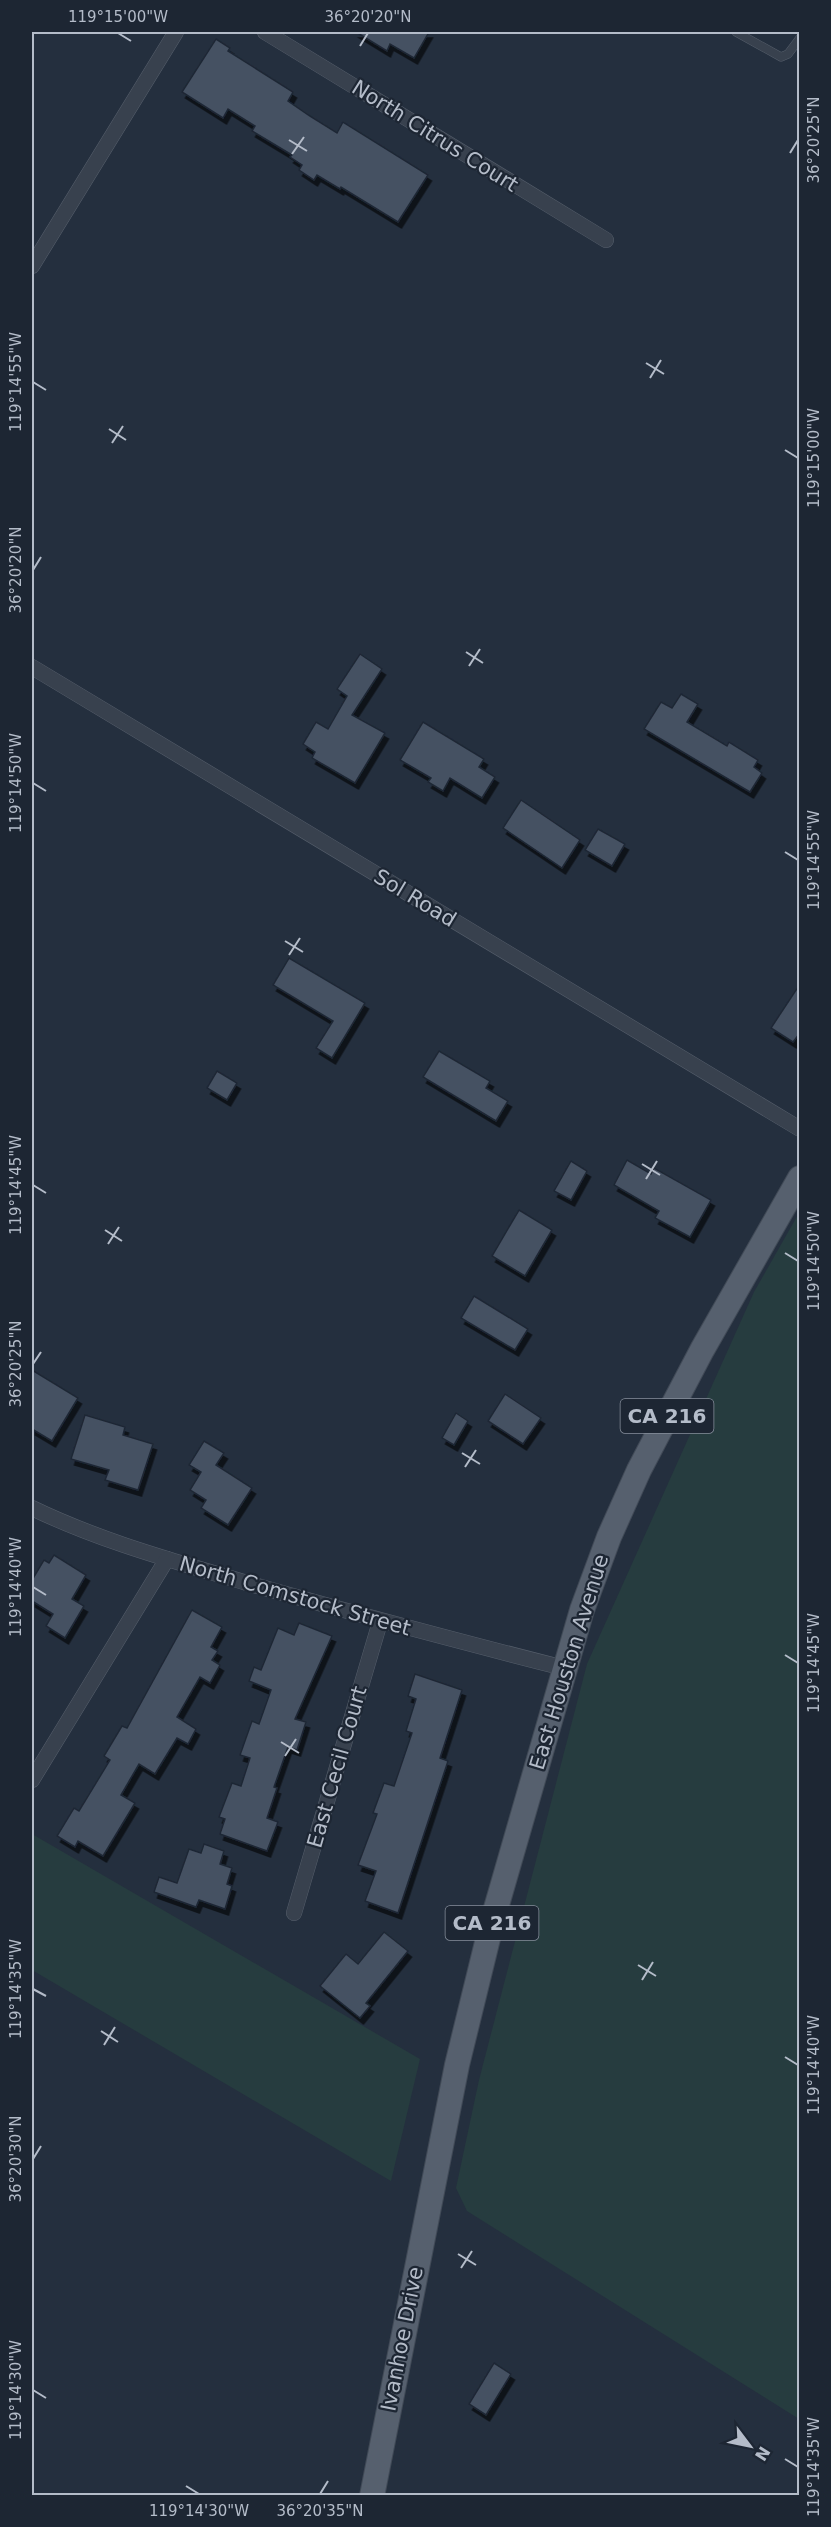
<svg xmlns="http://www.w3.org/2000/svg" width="831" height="2527" viewBox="0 0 831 2527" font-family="'DejaVu Sans',sans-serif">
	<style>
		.green { fill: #263c3f }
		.building { fill: #455162; stroke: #1f2835; stroke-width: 1.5; filter: url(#shadow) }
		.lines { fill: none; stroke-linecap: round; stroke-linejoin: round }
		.lane-casing { stroke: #565f6c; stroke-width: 9 }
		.street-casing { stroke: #565f6c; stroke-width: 16 }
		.primary-casing { stroke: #414a57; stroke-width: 26 }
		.lane { stroke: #38414e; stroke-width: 8 }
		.street { stroke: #38414e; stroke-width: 15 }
		.primary { stroke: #56606e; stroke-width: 24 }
		.ticks { fill: none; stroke: #b4bcc9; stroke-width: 2 }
		.labels { text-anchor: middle; stroke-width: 4.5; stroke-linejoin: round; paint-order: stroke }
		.shield { fill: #1d2633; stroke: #878f9c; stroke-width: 1.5 }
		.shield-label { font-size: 20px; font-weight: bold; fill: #b4bcc9 }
		.street-label { font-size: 21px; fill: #b4bcc9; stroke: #1d2633 }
		.neatline { fill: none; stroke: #b4bcc9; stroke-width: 2 }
		.ticks-label { font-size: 15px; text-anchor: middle; fill: #b4bcc9 }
	</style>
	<defs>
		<filter id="shadow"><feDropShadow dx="3.5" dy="6" stdDeviation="0" flood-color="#0009"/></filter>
	</defs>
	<rect width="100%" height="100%" fill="#242f3e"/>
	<g class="green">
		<polygon points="799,1213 799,2419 467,2211 456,2188 479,2080 587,1664 754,1292"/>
		<polygon points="32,1834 420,2059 391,2181 32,1970"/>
	</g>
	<g class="building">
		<polygon points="356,32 429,32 414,58 390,44 387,51"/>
		<polygon points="216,39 230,48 228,51 293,92 288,101 310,116 337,133 343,122 428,175 398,222 341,187 340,189 317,175 314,180 299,170 302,165 290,157 292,155 252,131 255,126 228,109 223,118 182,92"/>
		<polygon points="360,654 382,669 352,715 385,733 355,783 312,758 315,752 303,744 316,722 328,729 347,696 337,689"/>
		<polygon points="681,694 698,704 687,722 727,746 729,742 758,760 754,767 762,773 750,792 644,729 661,702 672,708"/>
		<polygon points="423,722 484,759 479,767 495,777 482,798 450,778 443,791 428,782 431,778 400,760"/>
		<polygon points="521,800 580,840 562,868 503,828"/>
		<polygon points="598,829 625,844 612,866 585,850"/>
		<polygon points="289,958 365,1003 332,1058 316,1048 333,1021 273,985"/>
		<polygon points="800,984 800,1033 793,1042 771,1028"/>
		<polygon points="439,1051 490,1081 486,1088 508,1101 496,1121 423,1077"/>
		<polygon points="217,1071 237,1083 227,1100 207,1088"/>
		<polygon points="627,1160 651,1174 654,1168 711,1200 690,1237 655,1218 659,1211 614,1185"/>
		<polygon points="571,1161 587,1171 571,1200 554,1191"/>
		<polygon points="519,1210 552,1230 525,1276 492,1256"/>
		<polygon points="474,1296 528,1329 515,1350 461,1318"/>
		<polygon points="32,1370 78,1398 52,1441 32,1429"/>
		<polygon points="505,1394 541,1418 523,1444 488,1421"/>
		<polygon points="456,1413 468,1421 454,1445 442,1438"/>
		<polygon points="85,1415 125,1427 123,1435 153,1444 138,1490 105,1480 109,1470 71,1459"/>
		<polygon points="204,1441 224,1453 216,1465 252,1488 228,1525 201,1508 206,1500 190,1490 201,1472 189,1465"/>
		<polygon points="54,1555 86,1575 72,1599 84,1606 65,1638 46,1626 53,1614 32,1601 32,1580 44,1560 49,1563"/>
		<polygon points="192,1610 222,1627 211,1647 218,1651 212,1660 220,1665 210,1683 200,1677 177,1717 196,1729 188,1744 177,1738 155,1774 139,1764 121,1795 135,1803 103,1856 78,1841 75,1847 57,1836 74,1808 79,1811 110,1760 104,1756 122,1726 127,1728"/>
		<polygon points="299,1623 332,1636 295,1719 306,1722 297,1750 288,1747 274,1787 277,1788 267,1818 278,1822 267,1851 220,1834 225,1819 219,1817 232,1783 241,1786 250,1758 240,1755 252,1721 259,1724 271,1690 249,1681 254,1667 261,1670 278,1628 294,1635"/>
		<polygon points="415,1674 462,1690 440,1758 448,1761 398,1913 365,1901 376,1871 358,1865 377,1814 373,1813 384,1783 394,1786 412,1733 406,1731 416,1699 408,1696"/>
		<polygon points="204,1844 224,1851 220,1864 232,1868 227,1884 232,1886 225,1909 199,1900 196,1907 154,1892 159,1877 177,1883 189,1849 201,1853"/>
		<polygon points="384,1932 408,1951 366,2003 370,2006 360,2018 320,1986 346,1954 358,1964"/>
		<polygon points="494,2363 511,2374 486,2415 469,2404"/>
	</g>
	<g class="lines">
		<defs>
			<polyline id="lane" points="736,32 781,57 788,54 800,38"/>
			<g id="street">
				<polyline points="265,32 606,240"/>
				<polyline points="32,266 176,32"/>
				<polyline points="32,667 800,1129"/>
				<path d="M 32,1508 C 100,1541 174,1561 247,1583 C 352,1613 458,1641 564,1668"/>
				<polyline points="32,1780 167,1559"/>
				<polyline points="294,1913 380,1622"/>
			</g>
			<polyline id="primary" points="372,2496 457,2065 492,1922 582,1610 609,1537 639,1470 702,1350 800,1178"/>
		</defs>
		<use href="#lane" class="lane-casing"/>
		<use href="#street" class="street-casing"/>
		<use href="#primary" class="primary-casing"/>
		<use href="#lane" class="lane"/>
		<use href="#street" class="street"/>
		<use href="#primary" class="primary"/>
	</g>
	<path class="ticks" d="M 118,33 L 131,41M 360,46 L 368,33M 289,140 L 307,151M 790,153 L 798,140M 292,154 L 304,137M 646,363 L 664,374M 650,378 L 661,360M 33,382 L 46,390M 109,429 L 126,440M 112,443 L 123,426M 785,450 L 798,458M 33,570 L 41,557M 466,652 L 483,663M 469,666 L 480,649M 33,783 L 46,791M 785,852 L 798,860M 285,941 L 303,952M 289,955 L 300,938M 642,1164 L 660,1175M 646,1179 L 657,1161M 33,1185 L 46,1193M 105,1230 L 122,1241M 108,1244 L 119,1227M 785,1253 L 798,1261M 33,1364 L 41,1352M 462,1453 L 480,1464M 465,1467 L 476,1450M 33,1587 L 46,1595M 785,1655 L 798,1663M 281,1742 L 299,1753M 285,1756 L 296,1739M 638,1965 L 656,1976M 642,1980 L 653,1962M 33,1989 L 46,1996M 101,2031 L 118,2042M 104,2045 L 115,2027M 785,2057 L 798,2065M 33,2159 L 41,2146M 458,2254 L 476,2265M 461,2268 L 472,2251M 33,2390 L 46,2398M 785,2459 L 798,2467M 186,2486 L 199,2494M 320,2494 L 328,2481"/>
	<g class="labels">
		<g class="shield">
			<rect x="620.5" y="1399" width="93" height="34" rx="4.5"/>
			<rect x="445.5" y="1906" width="93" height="34" rx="4.5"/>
		</g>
		<g class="shield-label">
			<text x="667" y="1423">CA 216</text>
			<text x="492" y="1930">CA 216</text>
		</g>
		<g class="street-label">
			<text transform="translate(435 136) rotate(32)" y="7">North Citrus Court</text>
			<text transform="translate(415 898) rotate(31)" y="7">Sol Road</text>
			<text transform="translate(295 1596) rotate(16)" y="7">North Comstock Street</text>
			<text transform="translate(569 1662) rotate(-73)" y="7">East Houston Avenue</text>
			<text transform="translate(337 1767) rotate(-74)" y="7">East Cecil Court</text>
			<text transform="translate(402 2339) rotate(-79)" y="7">Ivanhoe Drive</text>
		</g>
	</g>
	<rect width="831" height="2527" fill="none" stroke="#1d2633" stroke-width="66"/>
	<g transform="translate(750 2446) rotate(122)" stroke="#1d2633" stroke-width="4.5" paint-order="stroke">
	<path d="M0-4.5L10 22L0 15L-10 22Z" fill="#b4bcc9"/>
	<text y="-9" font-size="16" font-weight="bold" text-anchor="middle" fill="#b4bcc9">N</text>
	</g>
	<rect x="33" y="33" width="765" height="2461" class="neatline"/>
	<g class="ticks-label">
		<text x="118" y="22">119°15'00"W</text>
		<text x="368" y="22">36°20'20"N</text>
		<text transform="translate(814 140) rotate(-90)" y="5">36°20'25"N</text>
		<text transform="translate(16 382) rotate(-90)" y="5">119°14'55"W</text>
		<text transform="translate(814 458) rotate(-90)" y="5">119°15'00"W</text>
		<text transform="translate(16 570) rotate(-90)" y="5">36°20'20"N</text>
		<text transform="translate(16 783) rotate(-90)" y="5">119°14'50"W</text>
		<text transform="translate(814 860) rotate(-90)" y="5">119°14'55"W</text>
		<text transform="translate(16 1185) rotate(-90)" y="5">119°14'45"W</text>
		<text transform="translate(814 1261) rotate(-90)" y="5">119°14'50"W</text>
		<text transform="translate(16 1364) rotate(-90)" y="5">36°20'25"N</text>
		<text transform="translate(16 1587) rotate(-90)" y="5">119°14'40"W</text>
		<text transform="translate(814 1663) rotate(-90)" y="5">119°14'45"W</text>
		<text transform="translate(16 1989) rotate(-90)" y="5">119°14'35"W</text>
		<text transform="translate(814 2065) rotate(-90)" y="5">119°14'40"W</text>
		<text transform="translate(16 2159) rotate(-90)" y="5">36°20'30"N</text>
		<text transform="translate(16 2390) rotate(-90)" y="5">119°14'30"W</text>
		<text transform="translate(814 2467) rotate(-90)" y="5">119°14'35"W</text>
		<text x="199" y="2516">119°14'30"W</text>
		<text x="320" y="2516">36°20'35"N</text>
	</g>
</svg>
